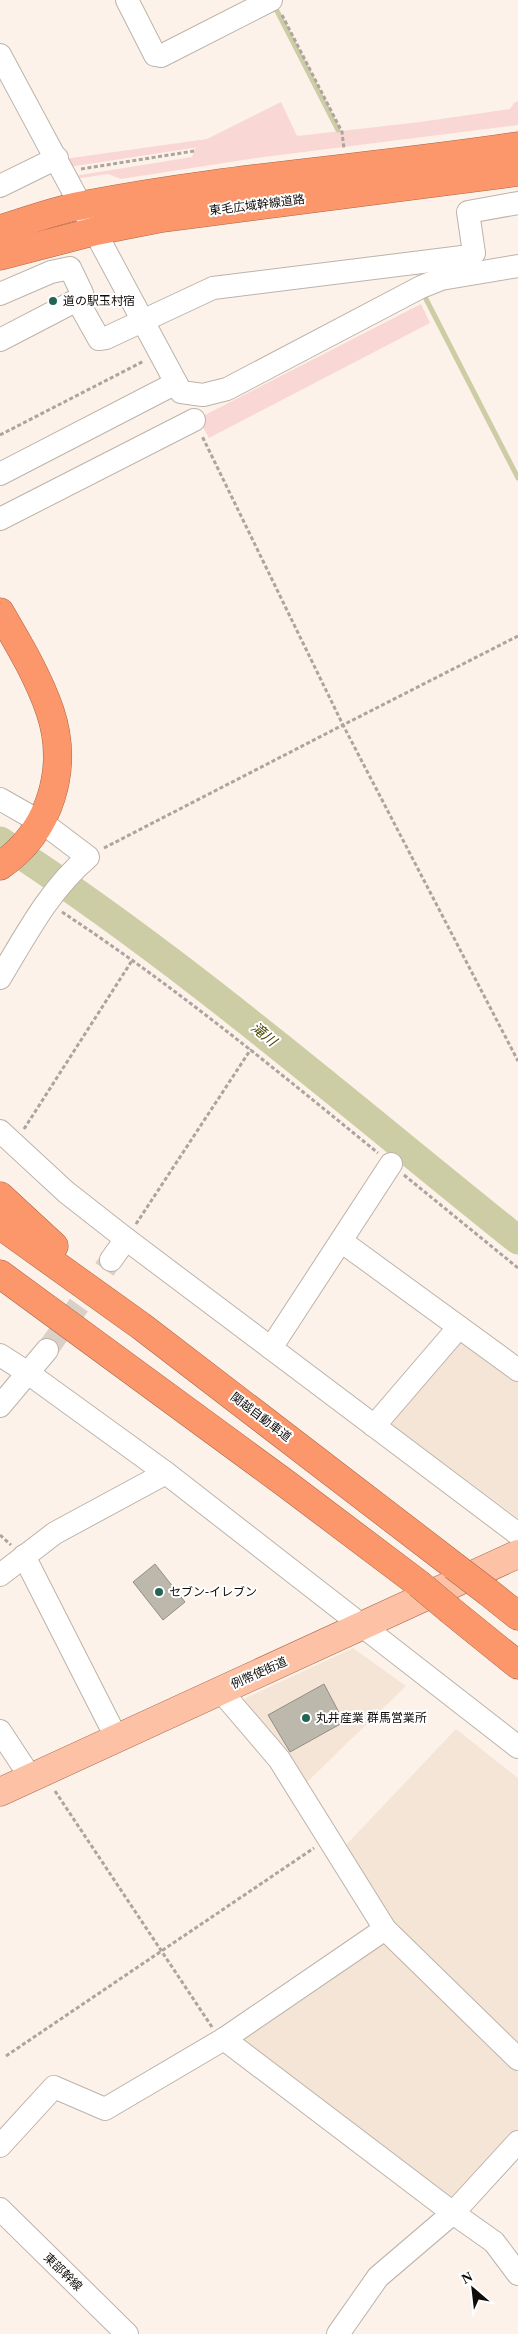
<svg xmlns="http://www.w3.org/2000/svg" width="518" height="2334" viewBox="0 0 518 2334" font-family="'Times New Roman','Noto Sans JP',serif">
	<style>
		.built { fill: #f5e5d6 }
		.green { fill: #f9d7d5 }
		.lines { fill: none; stroke-linecap: round; stroke-linejoin: round }
		.stream { stroke: #cccda5; stroke-width: 5 }
		.river { stroke: #cccda5; stroke-width: 29 }
		.building { fill: #bdb8ac; stroke: #938f84 }
		.minor-tunnel { stroke: #d9d0c7; stroke-width: 22; stroke-dasharray: 22 11; stroke-linecap: butt }
		.minor-casing { stroke: #bcb3aa; stroke-width: 24 }
		.major-casing { stroke: #a86649; stroke-width: 29 }
		.highway-casing { stroke: #a86649; stroke-width: 29 }
		.path { stroke: #aca49d; stroke-width: 3; stroke-dasharray: 4 2.5; stroke-linecap: butt }
		.minor { stroke: #fff; stroke-width: 22 }
		.major { stroke: #fdc1a6; stroke-width: 28 }
		.highway { stroke: #fb976b; stroke-width: 28 }
		.highway-bridge-casing { stroke: #a86649; stroke-width: 29; stroke-linecap: butt }
		.highway-bridge { stroke: #fb976b; stroke-width: 28 }
		.poi-dot { fill: #236554; stroke: #fff; stroke-width: 2 }
		.labels { text-anchor: middle; stroke-width: 4; stroke-linejoin: round; paint-order: stroke }
		.street-label { font-size: 12px; fill: #0f0c09; stroke: #fff }
		.poi-label { font-size: 12px; fill: #0f0c09; stroke: #fff; text-anchor: start }
		.water-label { font-size: 14px; font-style: italic; fill: #484600; stroke: #fff }
	</style>
	<rect width="100%" height="100%" fill="#fdf2e9"/>
	<g class="built">
		<polygon points="456,1338 518,1376 518,1518 387,1421"/>
		<polygon points="353,1648 406,1686 304,1785 244,1702 246,1698"/>
		<polygon points="456,1729 518,1778 518,2050 391,1927 345,1846"/>
		<polygon points="385,1942 518,2071 518,2134 454,2201 242,2041 241,2034"/>
	</g>
	<g class="green">
		<polygon points="518,101 518,125 256,158 121,179 108,174 75,179 74,176 192,157 195,148 199,147 69,167 64,159 207,139 281,102 297,136 420,122 510,109 514,103"/>
		<polygon points="421,304 430,323 209,438 200,422 201,417"/>
	</g>
	<g class="lines">
		<g class="stream">
			<polyline points="275,7 338,130"/>
			<polyline points="426,299 518,478"/>
		</g>
		<path class="river" d="M 0,841 C 183,960 348,1104 518,1240"/>
	</g>
	<g class="building">
		<polygon points="155,1564 185,1602 163,1620 133,1582"/>
		<polygon points="324,1684 344,1722 290,1752 268,1715"/>
	</g>
	<g class="lines">
		<polyline class="minor-tunnel" points="47,1350 111,1260"/>
		<defs>
			<g id="minor">
				<polyline points="127,0 155,55 161,56 271,0"/>
				<polyline points="0,55 181,392 203,395 227,389 421,287 441,279 518,266"/>
				<polyline points="0,186 57,158"/>
				<polyline points="0,294 51,272 70,268 82,293 77,300 0,340"/>
				<polyline points="77,300 99,339 106,338 213,288 470,256 474,253 468,212 518,203"/>
				<polyline points="0,474 176,383"/>
				<polyline points="0,519 194,420"/>
				<polyline points="0,799 28,815"/>
				<path d="M 0,978 C 26,935 49,890 88,857 L 51,829"/>
				<polyline points="0,1131 66,1192 126,1239 518,1534"/>
				<polyline points="341,1241 518,1370"/>
				<polyline points="111,1260 126,1239"/>
				<polyline points="271,1348 391,1164"/>
				<polyline points="0,1355 28,1373 166,1473 518,1747"/>
				<polyline points="0,1406 47,1350"/>
				<polyline points="374,1426 459,1327"/>
				<polyline points="24,1556 116,1737"/>
				<polyline points="0,1575 55,1533 166,1473"/>
				<polyline points="220,1690 279,1759 385,1929 518,2059"/>
				<polyline points="0,1731 31,1778"/>
				<polyline points="224,2039 453,2213 494,2242 518,2274"/>
				<polyline points="0,2146 54,2087 105,2109 224,2039 385,1929"/>
				<polyline points="0,2209 127,2334"/>
				<polyline points="338,2334 378,2277 453,2213 518,2142"/>
			</g>
			<polyline id="major" points="0,1792 518,1554"/>
			<g id="highway">
				<path d="M 0,229 C 28,221 55,210 84,205 C 227,177 374,168 518,146"/>
				<polyline points="0,256 96,231 162,218 518,172"/>
				<path d="M 0,612 C 18,643 38,676 50,711 C 69,768 51,831 0,866"/>
				<polyline points="0,1196 54,1246"/>
				<polyline points="0,1225 141,1326 454,1566"/>
				<polyline points="0,1274 285,1483 419,1584"/>
				<polyline points="488,1592 518,1616"/>
				<polyline points="450,1610 518,1665"/>
			</g>
		</defs>
		<use href="#minor" class="minor-casing"/>
		<use href="#major" class="major-casing"/>
		<use href="#highway" class="highway-casing"/>
		<g class="path">
			<polyline points="282,15 342,132 344,149"/>
			<polyline points="81,169 194,151"/>
			<polyline points="0,435 144,361"/>
			<polyline points="518,636 343,725 518,1061"/>
			<polyline points="104,848 343,725 202,436"/>
			<path d="M 62,912 C 173,985 275,1069 378,1153"/>
			<polyline points="24,1129 133,959"/>
			<polyline points="404,1175 518,1268"/>
			<polyline points="136,1224 251,1049"/>
			<polyline points="0,1535 11,1545"/>
			<polyline points="55,1791 212,2027"/>
			<polyline points="6,2056 314,1848"/>
		</g>
		<use href="#minor" class="minor"/>
		<use href="#major" class="major"/>
		<use href="#highway" class="highway"/>
		<defs>
			<g id="highway-bridge">
				<polyline points="454,1566 488,1592"/>
				<polyline points="419,1584 450,1610"/>
			</g>
		</defs>
		<use href="#highway-bridge" class="highway-bridge-casing"/>
		<use href="#highway-bridge" class="highway-bridge"/>
	</g>
	<g class="poi-dot">
		<circle cx="53" cy="301" r="5"/>
		<circle cx="159" cy="1592" r="5"/>
		<circle cx="306" cy="1718" r="5"/>
	</g>
	<g class="labels">
		<g class="street-label">
			<text transform="translate(257 205) rotate(-7)" y="4">東毛広域幹線道路</text>
			<text transform="translate(261 1417) rotate(37)" y="4">関越自動車道</text>
			<text transform="translate(259 1673) rotate(-24)" y="4">例幣使街道</text>
			<text transform="translate(63 2272) rotate(44)" y="4">東部幹線</text>
		</g>
		<g class="poi-label">
			<text x="63" y="305">道の駅玉村宿</text>
			<text x="169" y="1596">セブン-イレブン</text>
			<text x="316" y="1722">丸井産業 群馬営業所</text>
		</g>
		<g class="water-label">
			<text transform="translate(264 1034) rotate(39)" y="5">滝川</text>
		</g>
	</g>
	<g transform="translate(473 2289) rotate(332)" stroke="#ffffff" stroke-width="4" paint-order="stroke">
	<path d="M0-4L9 19L0 12L-9 19Z" fill="#0f0c09"/>
	<text y="-8" font-size="14" font-weight="bold" text-anchor="middle" fill="#0f0c09">N</text>
	</g>
</svg>
